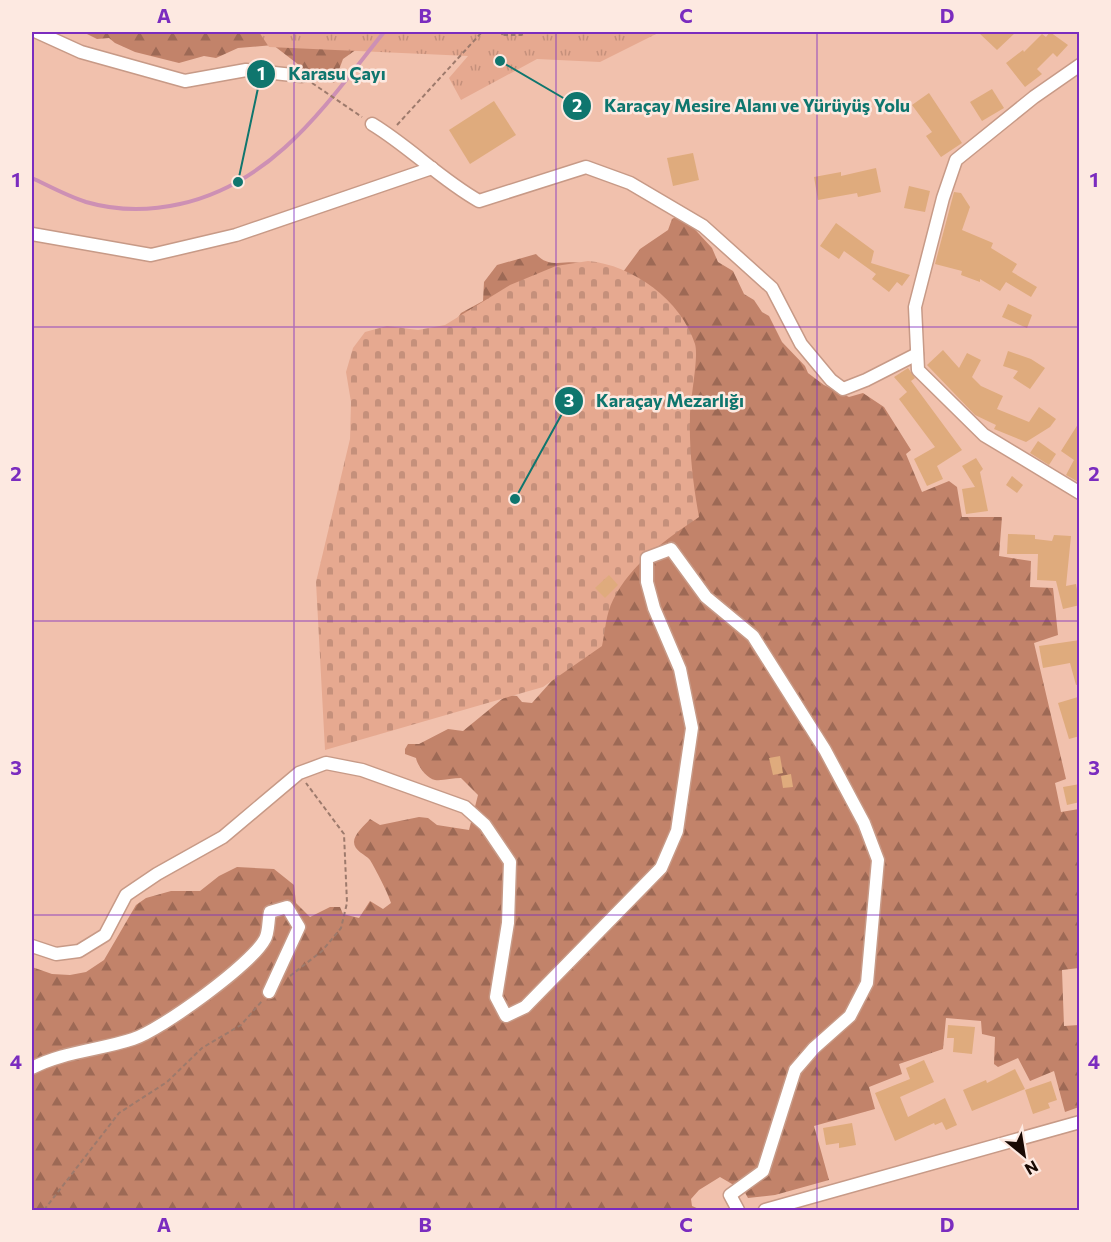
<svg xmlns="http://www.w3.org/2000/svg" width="1111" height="1242" viewBox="0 0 1111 1242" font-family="Commissioner,sans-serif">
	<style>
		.forest { fill: url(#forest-firs) }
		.cemetery { fill: url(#cemetery-stones) }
		.park { fill: url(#park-tufts) }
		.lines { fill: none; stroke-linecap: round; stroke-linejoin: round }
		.stream { stroke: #cd90b4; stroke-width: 4 }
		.building { fill: #dfab7d }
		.street-casing { stroke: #c79a87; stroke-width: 15 }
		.path { stroke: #9d7a6c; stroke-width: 2; stroke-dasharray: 4.5 3; stroke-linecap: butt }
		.street { stroke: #fff; stroke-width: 12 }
		.grid { fill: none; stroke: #7b2cbf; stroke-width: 1.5; stroke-opacity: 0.55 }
		.leader { fill: none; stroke: #0f766e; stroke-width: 2 }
		.callout-dot { fill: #0f766e; stroke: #fde9e1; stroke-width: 2 }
		.mark-label { font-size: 18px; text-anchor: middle; font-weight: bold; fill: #fff }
		.callout-label { font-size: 18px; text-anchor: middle; font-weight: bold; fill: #0f766e; stroke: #fde9e1; stroke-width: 5; stroke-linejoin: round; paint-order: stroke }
		.neatline { fill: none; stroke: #7b2cbf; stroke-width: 2 }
		.grid-label { font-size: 20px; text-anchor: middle; font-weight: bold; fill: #7b2cbf }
	</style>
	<defs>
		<pattern id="forest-firs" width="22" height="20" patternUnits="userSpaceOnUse" patternTransform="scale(1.5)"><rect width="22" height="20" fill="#c2836a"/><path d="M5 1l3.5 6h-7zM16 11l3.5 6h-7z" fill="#9d6955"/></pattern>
		<pattern id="cemetery-stones" width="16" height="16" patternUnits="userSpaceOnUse" patternTransform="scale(1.5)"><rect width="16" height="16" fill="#e6a990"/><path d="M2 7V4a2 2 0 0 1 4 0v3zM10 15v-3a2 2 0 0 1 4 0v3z" fill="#c5907b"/></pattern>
		<pattern id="park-tufts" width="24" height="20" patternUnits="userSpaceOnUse" patternTransform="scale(1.5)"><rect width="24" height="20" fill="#e6a990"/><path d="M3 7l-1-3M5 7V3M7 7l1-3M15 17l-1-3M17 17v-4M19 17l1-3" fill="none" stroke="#c5907b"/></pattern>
	</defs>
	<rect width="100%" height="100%" fill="#f1c1ad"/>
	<g class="forest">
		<polygon points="83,32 367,32 357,49 343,59 334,83 312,75 273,45 238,48 216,58 204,56 179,63 135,52 115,43 109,38 97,39"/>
		<path d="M 677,216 L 689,223 L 712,248 L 718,262 L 733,271 L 744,294 L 754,300 L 762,312 L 769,316 L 782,342 L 805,366 L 808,373 L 824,385 L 849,397 L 863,393 L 884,407 L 911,450 L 906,454 L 922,492 L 949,481 L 957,487 L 962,517 L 1002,517 L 999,556 L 1031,561 L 1030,587 L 1053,588 L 1058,635 L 1034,643 L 1066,779 L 1055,783 L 1061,812 L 1079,809 L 1079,968 L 1062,970 L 1064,1026 L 1079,1025 L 1079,1107 L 1065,1112 L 1054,1071 L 1030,1081 L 1018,1058 L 998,1067 L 994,1064 L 995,1037 L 982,1034 L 981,1021 L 946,1018 L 943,1049 L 899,1064 L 902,1074 L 869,1087 L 875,1109 L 814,1126 L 829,1180 L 775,1195 L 748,1198 L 744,1191 L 720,1177 L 699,1190 L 691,1199 L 692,1206 L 701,1210 L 32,1210 L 32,967 L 52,974 L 70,975 L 86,972 L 104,960 L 136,905 L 146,898 L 171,891 L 200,891 L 219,876 L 237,867 L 274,869 L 294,885 L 296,903 L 310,917 L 330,907 L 340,907 L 343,914 L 359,918 L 370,901 L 383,909 L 391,903 C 389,895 375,868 370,860 C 365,854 354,851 354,842 C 354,834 365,825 370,819 L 380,825 L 419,817 L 428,818 L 437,825 L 469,830 L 478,795 L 461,778 C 453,778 442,781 435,780 C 427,779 417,765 416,758 L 405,754 L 405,749 L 408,744 L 419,744 L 448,729 L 463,731 L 507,695 L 517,696 L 522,702 L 532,703 L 557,675 L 455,322 L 461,313 L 483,301 L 484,282 L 497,265 L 536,254 C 549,269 565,260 581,263 C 595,267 609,269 623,272 L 640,249 L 668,230 L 672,219 Z"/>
	</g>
	<path class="cemetery" d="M 588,261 C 633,265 681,300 695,344 C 699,357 690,399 690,417 C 689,450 693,484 699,517 C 666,539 631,564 613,600 C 606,613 605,632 602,646 L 543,687 L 325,750 L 316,582 L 350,439 L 351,402 L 346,372 L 353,348 L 365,332 L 387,326 L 418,330 L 445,325 L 510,285 L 556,266 Z"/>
	<polygon class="park" points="259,32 660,32 600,62 537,59 461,100 449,78 468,56 269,47"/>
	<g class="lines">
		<path class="stream" d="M 32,178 C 49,186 67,196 86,202 C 117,211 149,211 180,204 C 275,183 327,103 384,32"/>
	</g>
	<g class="building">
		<polygon points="978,32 1016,32 997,50"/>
		<polygon points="1050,32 1068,45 1057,57 1053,53 1037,69 1042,74 1025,87 1006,63 1023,50 1024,52 1042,34 1046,37"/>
		<polygon points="992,89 1004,108 982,121 970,102"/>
		<polygon points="929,93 962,143 941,157 926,136 932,132 912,105"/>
		<polygon points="494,101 516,135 470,164 449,130"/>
		<polygon points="693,153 699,180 673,186 667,158"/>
		<polygon points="876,168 881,192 858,197 857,193 818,200 814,177 841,172 841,176"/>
		<polygon points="909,186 930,191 925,212 904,208"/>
		<polygon points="954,192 961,193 970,207 962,230 993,243 991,248 1017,264 1012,272 1037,287 1031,297 1006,282 1000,291 980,279 980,282 961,275 962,271 935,264"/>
		<polygon points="836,223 874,251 871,263 910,275 902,286 897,282 889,292 872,279 876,274 844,251 839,259 820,246"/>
		<polygon points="1008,304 1032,315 1027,328 1002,317"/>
		<polygon points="943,350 959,368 967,353 981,360 972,377 981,386 1003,396 997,409 1029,422 1039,407 1056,419 1050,427 1026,442 994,429 996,425 975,415 927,365"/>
		<polygon points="1008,351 1031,359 1045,368 1030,389 1013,378 1018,371 1003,366"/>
		<polygon points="908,368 915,378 911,381 962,450 937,466 943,479 927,486 914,459 935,447 899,399 907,392 894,377"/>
		<polygon points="1080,421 1080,483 1066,475 1074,460 1061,451"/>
		<polygon points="1038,441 1056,454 1049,465 1030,453"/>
		<polygon points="976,458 983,469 980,472 988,511 966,514 962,489 975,487 962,466"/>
		<polygon points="1012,476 1023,485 1017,493 1006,485"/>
		<polygon points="1008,534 1035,535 1035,539 1052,541 1054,535 1071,536 1066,586 1076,584 1080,605 1063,609 1056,581 1037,580 1038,554 1007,554"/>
		<polygon points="609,575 618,585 605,598 595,588"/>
		<polygon points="1080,640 1080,684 1076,685 1070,663 1043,668 1039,646"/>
		<polygon points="1078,697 1080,736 1069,739 1058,703"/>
		<polygon points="780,756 783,773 773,775 769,758"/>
		<polygon points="791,774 793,787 783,788 781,776"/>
		<polygon points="1080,784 1080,802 1067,805 1063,787"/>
		<polygon points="948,1025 975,1027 972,1054 953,1052 954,1038 947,1038"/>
		<polygon points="924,1060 934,1082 900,1097 908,1117 945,1098 957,1125 946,1130 942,1122 935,1125 934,1123 895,1141 875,1093 910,1079 906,1068"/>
		<polygon points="1015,1069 1025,1089 972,1111 963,1090 986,1080 987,1083"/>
		<polygon points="1051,1081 1057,1100 1048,1103 1050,1108 1033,1114 1025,1090"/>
		<polygon points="852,1123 856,1145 839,1148 839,1143 826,1145 823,1128"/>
	</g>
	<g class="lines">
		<defs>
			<g id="street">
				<polyline points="37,32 81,52 185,81 246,70 302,76"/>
				<polyline points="1080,65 1034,97 956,160 943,198 915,307 918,370 984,435 1080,493"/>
				<path d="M 372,124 C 410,147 440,179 479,201 L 586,167 L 630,183 L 703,226 L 772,288 L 801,344 L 831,380 L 843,389 L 866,380 L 917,354"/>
				<polyline points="32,234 151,255 236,235 432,168"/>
				<polyline points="32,946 56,954 79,951 105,935 126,895 157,874 223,837 299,773 326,763 362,770 465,807 485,825 510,862 508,923 496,997 506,1016 525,1007 661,868 677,831 692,728 680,669 654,608 647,582 647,558 671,549 706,597 753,636 825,750 864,823 878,860 867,983 850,1016 814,1048 795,1070 763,1171 730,1195 738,1210"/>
				<path d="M 32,1068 C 62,1052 100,1050 133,1039 C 161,1030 252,964 265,939 C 269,932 268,920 270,912 L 287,907 L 299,927 L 269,992"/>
				<polyline points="765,1210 1080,1122"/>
			</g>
		</defs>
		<use href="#street" class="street-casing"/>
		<g class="path">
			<polyline points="505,32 501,35 521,35 528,32"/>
			<polyline points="312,83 362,117"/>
			<polyline points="397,125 482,32"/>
			<polyline points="290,976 322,951 341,928 347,903 344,834 306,783"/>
			<polyline points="44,1210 119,1113 167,1082 202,1048 241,1025 262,1001"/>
		</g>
		<use href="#street" class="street"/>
	</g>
	<path class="grid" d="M 294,32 L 294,1210M 556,32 L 556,1210M 817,32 L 817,1210M 32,327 L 1080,327M 32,621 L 1080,621M 32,915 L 1080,915"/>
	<path class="leader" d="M238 182L261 74M500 61L577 106M515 499L569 401"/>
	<g class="callout-dot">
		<circle cx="238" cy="182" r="6"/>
		<circle cx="500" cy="61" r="6"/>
		<circle cx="515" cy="499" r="6"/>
		<circle cx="261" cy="74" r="15"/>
		<circle cx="577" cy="106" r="15"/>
		<circle cx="569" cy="401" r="15"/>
	</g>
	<g class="mark-label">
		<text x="261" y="80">1</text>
		<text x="577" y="112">2</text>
		<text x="569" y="407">3</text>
	</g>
	<g class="callout-label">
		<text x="337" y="80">Karasu Çayı</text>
		<text x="757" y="112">Karaçay Mesire Alanı ve Yürüyüş Yolu</text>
		<text x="670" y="407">Karaçay Mezarlığı</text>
	</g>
	<rect width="1111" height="1242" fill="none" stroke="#fde9e1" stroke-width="66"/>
	<g transform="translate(1024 1155) rotate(150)" stroke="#fde9e1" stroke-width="4.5" paint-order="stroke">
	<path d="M0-4.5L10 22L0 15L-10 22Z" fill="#190a04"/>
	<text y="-9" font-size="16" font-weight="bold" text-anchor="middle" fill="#190a04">N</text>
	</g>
	<rect x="33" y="33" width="1045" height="1176" class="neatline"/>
	<g class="grid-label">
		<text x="164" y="23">A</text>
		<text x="425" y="23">B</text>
		<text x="686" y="23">C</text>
		<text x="947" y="23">D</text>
		<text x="16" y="187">1</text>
		<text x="1094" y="187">1</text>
		<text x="16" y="481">2</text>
		<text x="1094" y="481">2</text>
		<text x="16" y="775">3</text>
		<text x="1094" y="775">3</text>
		<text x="16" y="1069">4</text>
		<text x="1094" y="1069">4</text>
		<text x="164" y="1232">A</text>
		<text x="425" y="1232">B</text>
		<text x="686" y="1232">C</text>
		<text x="947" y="1232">D</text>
	</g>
</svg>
